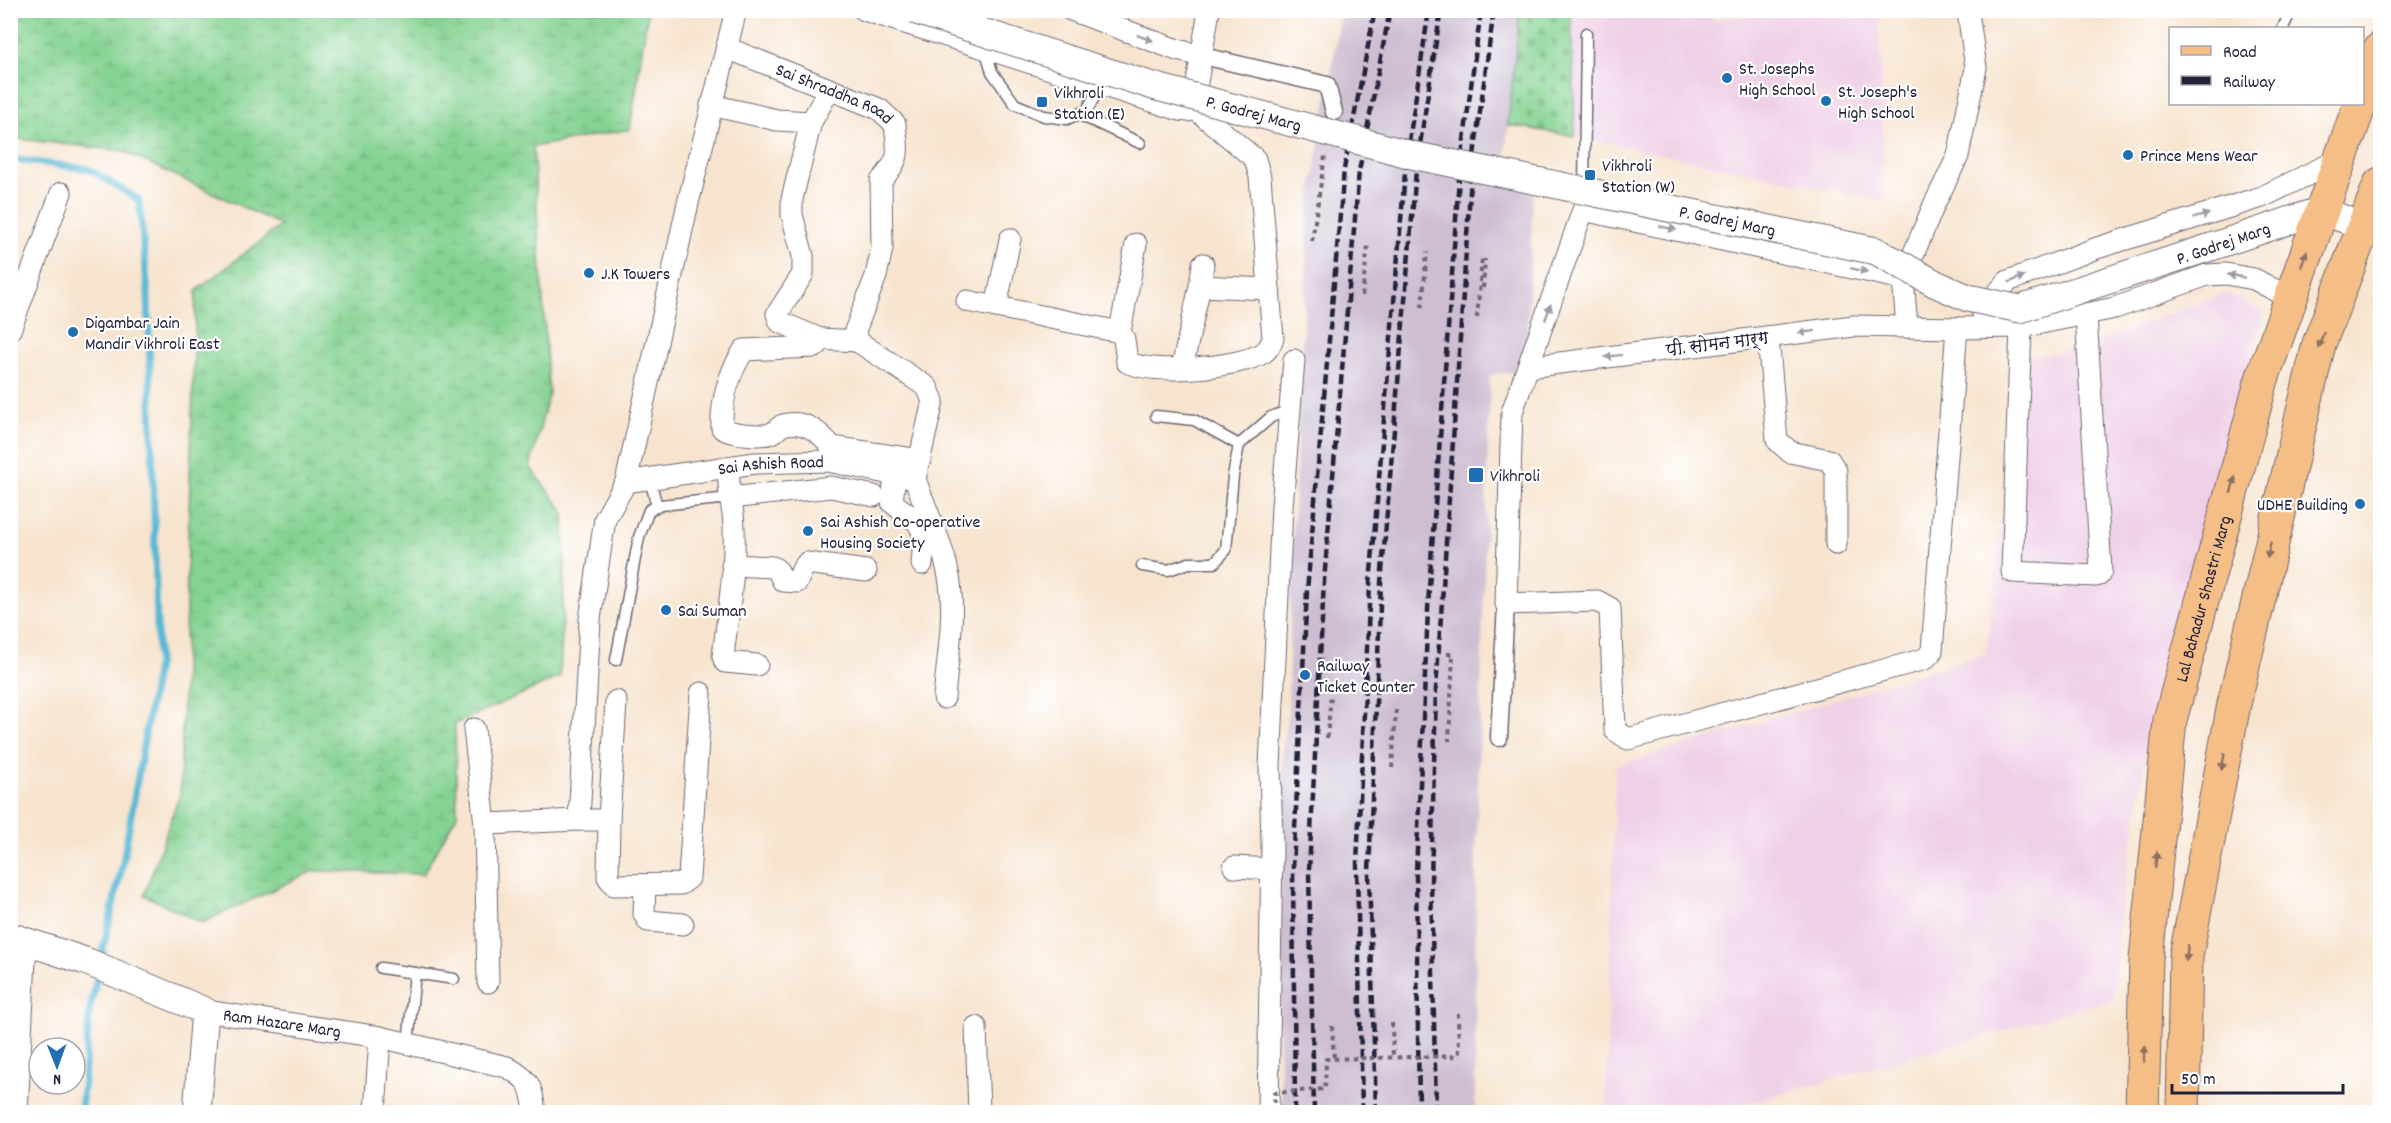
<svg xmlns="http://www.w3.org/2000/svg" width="2391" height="1123" viewBox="0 0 2391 1123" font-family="Dekko,'Playpen Sans Deva',sans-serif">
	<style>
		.built { fill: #efd0e6 }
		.railway { fill: #cdbed2 }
		.wetland { fill: url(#wetland-marsh); stroke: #537a66; stroke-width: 1.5 }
		.cemetery { fill: url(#cemetery-stones); stroke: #537a66; stroke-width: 1.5 }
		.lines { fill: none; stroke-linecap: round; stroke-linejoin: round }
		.stream { stroke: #56b8d5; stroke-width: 7 }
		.service-casing { stroke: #6d666f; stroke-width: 13 }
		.pedestrian-casing { stroke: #6d666f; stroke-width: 19 }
		.minor-casing { stroke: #6d666f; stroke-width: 23 }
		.tertiary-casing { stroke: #6d666f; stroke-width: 29 }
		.primary-casing { stroke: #6d666f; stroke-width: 35 }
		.path { stroke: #6d666f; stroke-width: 4; stroke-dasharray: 4.5 4.5; stroke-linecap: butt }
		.service { stroke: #fff; stroke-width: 10 }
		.pedestrian { stroke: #fff; stroke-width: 16 }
		.minor { stroke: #fff; stroke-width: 21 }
		.tertiary { stroke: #fff; stroke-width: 27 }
		.primary { stroke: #f6be87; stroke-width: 33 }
		.rail { stroke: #22223b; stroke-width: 4.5; stroke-dasharray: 9 4.5; stroke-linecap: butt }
		.tertiary-bridge-casing { stroke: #6d666f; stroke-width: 29; stroke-linecap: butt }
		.path-bridge { stroke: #6d666f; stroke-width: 4; stroke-dasharray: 4.5 4.5; stroke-linecap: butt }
		.tertiary-bridge { stroke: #fff; stroke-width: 27 }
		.oneway { fill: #9c9ca7 }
		.oneway2 { fill: #8c7061 }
		.poi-dot { fill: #1f6fb2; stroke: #fff; stroke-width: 2 }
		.labels { text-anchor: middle; stroke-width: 4.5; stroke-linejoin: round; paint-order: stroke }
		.poi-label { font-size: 18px; fill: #22223b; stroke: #fff; text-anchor: start }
		.street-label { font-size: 18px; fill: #22223b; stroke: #fff }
	</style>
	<defs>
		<pattern id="wetland-marsh" width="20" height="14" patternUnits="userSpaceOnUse" patternTransform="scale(1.5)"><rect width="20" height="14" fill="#84d392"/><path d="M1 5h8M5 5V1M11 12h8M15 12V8" fill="none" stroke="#72b57f"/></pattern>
		<pattern id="cemetery-stones" width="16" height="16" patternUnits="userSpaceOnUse" patternTransform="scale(1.5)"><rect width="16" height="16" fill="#84d392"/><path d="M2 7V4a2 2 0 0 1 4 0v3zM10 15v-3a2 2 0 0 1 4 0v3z" fill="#72b57f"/></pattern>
	</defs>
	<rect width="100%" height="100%" fill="#fff"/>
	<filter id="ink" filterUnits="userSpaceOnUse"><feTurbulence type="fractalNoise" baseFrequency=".0167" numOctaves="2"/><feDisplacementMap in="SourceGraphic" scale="12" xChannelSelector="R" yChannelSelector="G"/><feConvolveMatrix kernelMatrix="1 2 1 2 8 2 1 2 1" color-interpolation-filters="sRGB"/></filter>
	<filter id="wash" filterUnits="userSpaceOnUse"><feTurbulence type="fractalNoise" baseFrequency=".008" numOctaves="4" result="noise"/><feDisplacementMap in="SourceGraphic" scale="24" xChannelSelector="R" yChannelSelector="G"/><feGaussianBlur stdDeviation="1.35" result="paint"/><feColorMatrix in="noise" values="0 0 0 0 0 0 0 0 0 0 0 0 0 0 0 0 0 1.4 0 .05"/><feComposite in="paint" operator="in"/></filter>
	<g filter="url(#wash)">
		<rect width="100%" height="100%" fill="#f7e4cf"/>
		<g class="built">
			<polygon points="1571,11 1709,11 1712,21 1771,11 1879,11 1885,201 1575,136"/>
			<polygon points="2227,292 2264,313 2153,716 2118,927 2114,999 1717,1112 1606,1112 1615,766 1986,654 2021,359 2081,348"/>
		</g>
		<polygon class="railway" points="1341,11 1520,11 1505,157 1534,166 1526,370 1490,375 1476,855 1475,1112 1282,1112 1279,1044 1283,743 1288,713 1291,570 1309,209"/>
		<polygon class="wetland" points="11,10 648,11 630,129 533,147 549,393 530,467 564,512 565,563 560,677 455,724 457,815 423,874 313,871 202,923 144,895 180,794 196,291 281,225 123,151 11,138"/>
		<polygon class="cemetery" points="1520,11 1571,11 1575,136 1508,125"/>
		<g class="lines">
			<g class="stream">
				<polyline points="10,159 89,169 139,200 148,294 158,661 123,862 100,962"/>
				<polyline points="81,1112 90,1008 98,973"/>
			</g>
		</g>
	</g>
	<g filter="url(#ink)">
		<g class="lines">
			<defs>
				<g id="service">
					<polyline points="2283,28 2291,10"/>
					<polyline points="985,48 992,72 1015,104 1044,116 1067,119 1087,110 1101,85"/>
					<polyline points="1078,114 1140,143"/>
					<polyline points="1584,191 1586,33"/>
					<polyline points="1156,416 1194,420 1239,445"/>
					<polyline points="650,479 657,507"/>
					<polyline points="1142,566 1168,570 1189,563 1214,563 1226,550 1233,476 1239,445 1271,417 1290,410"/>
					<polyline points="616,660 639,537 649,510 660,505 730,498"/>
					<polyline points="381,968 415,973"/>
					<polyline points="408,1044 415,973 454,979"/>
				</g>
				<g id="pedestrian">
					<polyline points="1203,56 1327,85 1334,112"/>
					<polyline points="1499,738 1506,604"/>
				</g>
				<g id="minor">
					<polyline points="864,10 1180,110 1188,111 1193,107"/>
					<polyline points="1071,10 1177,50 1203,56"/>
					<path id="s1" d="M 727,48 L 879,109 L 895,124 C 898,154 902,157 881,181 L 882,248 L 876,276 L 855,331 L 857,341 L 927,387 L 933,401 L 915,479"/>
					<polyline points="711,105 777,120 811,122 792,199 792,215 803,256 803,274 777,314 780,322 820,339 857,341"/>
					<polyline points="1193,107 1209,10"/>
					<polyline points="811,122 829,90"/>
					<polyline points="1903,279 1934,205 1958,156 1976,68 1968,12 1966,10"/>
					<polyline points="1200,286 1203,264"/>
					<path d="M 967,301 L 1120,332 L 1124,339 L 1127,362 C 1153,375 1238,368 1263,353 C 1268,350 1271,344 1273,338 L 1260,177 L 1255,159 L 1193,107"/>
					<polyline points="996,307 1010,239"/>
					<polyline points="1982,311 2008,281 2097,248 2262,197 2340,159"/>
					<polyline points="1907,327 1903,279 1583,210 1512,412 1506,604 1597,601 1610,608 1615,730 1628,739 1925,659 1932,651 1957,328"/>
					<polyline points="2021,327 2012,572 2095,576 2099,575 2101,571 2086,314"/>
					<polyline points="10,330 61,193"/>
					<polyline points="1120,332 1136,244"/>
					<polyline points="1768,337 1777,440 1790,452 1829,460 1836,471 1836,544"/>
					<path d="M 823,339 L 815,347 L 744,350 C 728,375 721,399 722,428 C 729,434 763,437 772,433 C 777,431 779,426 783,425 C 804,419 820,432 832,447 L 920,460"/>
					<polyline points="1528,367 1854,326 1957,328 2021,327 2115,308 2207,275 2226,274 2254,279 2290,298"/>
					<polyline points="1182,368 1200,286 1269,289"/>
					<polyline points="728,468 730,498 831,487 874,496"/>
					<path d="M 895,475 L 892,502 C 899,509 909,514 916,521 C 927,532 923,550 922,564"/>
					<path d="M 915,479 C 927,513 945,548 950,583 C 955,620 947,661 944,698"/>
					<path id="s2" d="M 626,482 L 755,463 L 828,461 L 915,479"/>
					<path d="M 730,498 C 741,538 728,613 723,656 L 725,662 L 757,665"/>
					<polyline points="732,565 773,567 778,571 783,581 797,582 803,568 807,563 866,571"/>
					<polyline points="474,729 485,824"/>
					<polyline points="579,820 609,820 608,877 614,885 681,884 689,878 701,693"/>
					<polyline points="609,820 616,701"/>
					<polyline points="1234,867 1272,869"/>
					<polyline points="645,886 644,914 648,921 683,924"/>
					<polyline points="488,982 485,824 579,820 590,619 605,519 626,482 688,203 736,10"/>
					<path id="s3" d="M 205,1011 L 380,1037 L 507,1067 C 531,1081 531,1085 535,1112"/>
					<polyline points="976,1027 979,1112"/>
					<polyline points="17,1112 26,940"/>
					<polyline points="375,1112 380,1037"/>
					<polyline points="1268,1112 1272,845 1270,766 1282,507 1294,360"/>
				</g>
				<g id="tertiary">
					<polyline points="2211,247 2321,210 2364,227"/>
					<polyline points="10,936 88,962 205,1011 197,1112"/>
				</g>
				<g id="primary">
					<polyline points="2362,97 2380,49"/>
					<path id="s4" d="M 2142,1112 L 2146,960 L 2170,720 L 2262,379 L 2360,104"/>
					<polyline points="2183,1112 2186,956 2234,704 2319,344 2380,184"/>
				</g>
			</defs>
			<use href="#service" class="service-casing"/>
			<use href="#pedestrian" class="pedestrian-casing"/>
			<use href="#minor" class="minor-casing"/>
			<use href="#tertiary" class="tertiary-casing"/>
			<use href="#primary" class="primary-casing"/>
			<g class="path">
				<polyline points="1312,241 1325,156"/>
				<polyline points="1483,288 1485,259"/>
				<polyline points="1362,296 1368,246"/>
				<polyline points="1422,307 1427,252"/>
				<polyline points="1477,318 1482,258"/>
				<polyline points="1447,654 1453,654 1449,741"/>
				<polyline points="1327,738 1331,696"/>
				<polyline points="1392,768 1396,710"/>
				<polyline points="1458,1013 1459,1056"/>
				<polyline points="1392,1023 1393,1057"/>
				<polyline points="1332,1026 1334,1059"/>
			</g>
			<use href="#service" class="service"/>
			<use href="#pedestrian" class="pedestrian"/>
			<use href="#minor" class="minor"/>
			<use href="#tertiary" class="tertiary"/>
			<use href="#primary" class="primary"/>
			<g class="rail">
				<polyline points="1295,1112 1293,868 1307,591 1344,169 1375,10"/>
				<polyline points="1314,1112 1309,871 1324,581 1359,171 1390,10"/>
				<polyline points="1362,1112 1357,864 1370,584 1406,161 1429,10"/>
				<polyline points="1376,1112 1369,872 1381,583 1416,170 1441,10"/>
				<polyline points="1419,1112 1416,872 1429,588 1459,178 1481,10"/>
				<polyline points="1436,1112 1431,882 1436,689 1471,177 1494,10"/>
			</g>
			<defs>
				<g id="tertiary-bridge">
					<path id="s5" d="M 913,10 L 1153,86 L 1412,155 L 1876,251 L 1936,284 L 1968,298 L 2020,309 L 2211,247"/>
				</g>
			</defs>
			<use href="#tertiary-bridge" class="tertiary-bridge-casing"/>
			<polyline class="path-bridge" points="1275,1112 1274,1093 1325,1089 1326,1059 1459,1056"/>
			<use href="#tertiary-bridge" class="tertiary-bridge"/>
		</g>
		<defs><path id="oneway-solid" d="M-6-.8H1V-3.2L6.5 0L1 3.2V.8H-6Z" transform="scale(1.5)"/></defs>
		<g class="oneway">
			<use href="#oneway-solid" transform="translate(1145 38) rotate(20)"/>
			<use href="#oneway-solid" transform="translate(2201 216) rotate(-17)"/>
			<use href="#oneway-solid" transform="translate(1668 228) rotate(12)"/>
			<use href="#oneway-solid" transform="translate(1859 270) rotate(12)"/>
			<use href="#oneway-solid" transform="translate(2236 276) rotate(-169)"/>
			<use href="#oneway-solid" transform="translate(2017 279) rotate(-23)"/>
			<use href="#oneway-solid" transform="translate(1548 312) rotate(-71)"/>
			<use href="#oneway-solid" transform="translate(1807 332) rotate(173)"/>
			<use href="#oneway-solid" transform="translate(1613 356) rotate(173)"/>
		</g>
		<g class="oneway2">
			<use href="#oneway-solid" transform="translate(2304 259) rotate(-71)"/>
			<use href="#oneway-solid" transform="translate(2321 340) rotate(109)"/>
			<use href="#oneway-solid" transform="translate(2233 485) rotate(-75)"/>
			<use href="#oneway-solid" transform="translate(2269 550) rotate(103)"/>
			<use href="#oneway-solid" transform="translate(2223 762) rotate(101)"/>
			<use href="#oneway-solid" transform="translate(2156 860) rotate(-84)"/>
			<use href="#oneway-solid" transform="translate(2187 953) rotate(97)"/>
			<use href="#oneway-solid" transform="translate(2144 1054) rotate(-89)"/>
		</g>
	</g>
	<g class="poi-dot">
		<circle cx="1727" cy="78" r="6"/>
		<circle cx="1826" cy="101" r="6"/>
		<rect x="1036" y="96" width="12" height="12" rx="3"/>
		<circle cx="2128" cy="155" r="6"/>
		<rect x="1584" y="169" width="12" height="12" rx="3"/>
		<circle cx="589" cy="273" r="6"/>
		<circle cx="73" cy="332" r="6"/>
		<rect x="1468" y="467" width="16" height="16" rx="3"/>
		<circle cx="2360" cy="504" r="6"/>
		<circle cx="808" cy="531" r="6"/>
		<circle cx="666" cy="610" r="6"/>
		<circle cx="1305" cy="675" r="6"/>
	</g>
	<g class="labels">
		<g class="poi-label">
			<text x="1739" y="74">St. Josephs<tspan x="1739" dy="21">High School</tspan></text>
			<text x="1838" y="97">St. Joseph's<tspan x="1838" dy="21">High School</tspan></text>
			<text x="1054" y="98">Vikhroli<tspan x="1054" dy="21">Station (E)</tspan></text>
			<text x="2140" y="161">Prince Mens Wear</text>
			<text x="1602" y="171">Vikhroli<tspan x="1602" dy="21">Station (W)</tspan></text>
			<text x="601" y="279">J.K Towers</text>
			<text x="85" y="328">Digambar Jain<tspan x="85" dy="21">Mandir Vikhroli East</tspan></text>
			<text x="1490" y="481">Vikhroli</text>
			<text x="2348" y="510" text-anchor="end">UDHE Building</text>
			<text x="820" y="527">Sai Ashish Co-operative<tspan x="820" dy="21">Housing Society</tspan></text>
			<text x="678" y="616">Sai Suman</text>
			<text x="1317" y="671">Railway<tspan x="1317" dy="21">Ticket Counter</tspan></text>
		</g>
		<g class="street-label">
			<text dy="6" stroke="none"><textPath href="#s1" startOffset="117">Sai Shraddha Road</textPath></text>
			<text dy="6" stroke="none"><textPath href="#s5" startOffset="356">P. Godrej Marg</textPath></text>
			<text dy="6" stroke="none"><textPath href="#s5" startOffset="842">P. Godrej Marg</textPath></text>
			<text transform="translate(2223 243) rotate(-19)" y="6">P. Godrej Marg</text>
			<text transform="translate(1717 343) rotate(-7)" y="6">पी. सोमन मार्ग</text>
			<text dy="6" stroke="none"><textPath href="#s2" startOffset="146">Sai Ashish Road</textPath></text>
			<text dy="6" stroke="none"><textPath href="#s4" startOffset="519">Lal Bahadur Shastri Marg</textPath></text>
			<text dy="6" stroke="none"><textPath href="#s3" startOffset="78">Ram Hazare Marg</textPath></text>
		</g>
	</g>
	<rect width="2391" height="1123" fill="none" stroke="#fff" stroke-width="36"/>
	<rect x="2169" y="27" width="195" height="78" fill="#ffffff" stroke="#a7a7b1" stroke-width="1.5"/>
	<rect x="2181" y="46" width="30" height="9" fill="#f6be87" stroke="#a7a7b1" stroke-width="1.5"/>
	<text x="2223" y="57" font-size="18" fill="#22223b">Road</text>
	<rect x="2181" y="76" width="30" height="9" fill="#22223b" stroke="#a7a7b1" stroke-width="1.5"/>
	<text x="2223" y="87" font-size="18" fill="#22223b">Railway</text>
	<g transform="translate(57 1066) rotate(179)"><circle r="28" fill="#ffffff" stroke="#a7a7b1" stroke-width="1.5"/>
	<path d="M0-4.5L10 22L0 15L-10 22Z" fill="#1f6fb2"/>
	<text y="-9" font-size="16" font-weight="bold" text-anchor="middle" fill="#22223b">N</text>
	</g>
	<path d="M2172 1084v9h171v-9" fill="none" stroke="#22223b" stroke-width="3"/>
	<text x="2181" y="1084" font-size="18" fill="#22223b" stroke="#ffffff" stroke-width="4.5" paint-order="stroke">50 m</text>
</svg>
